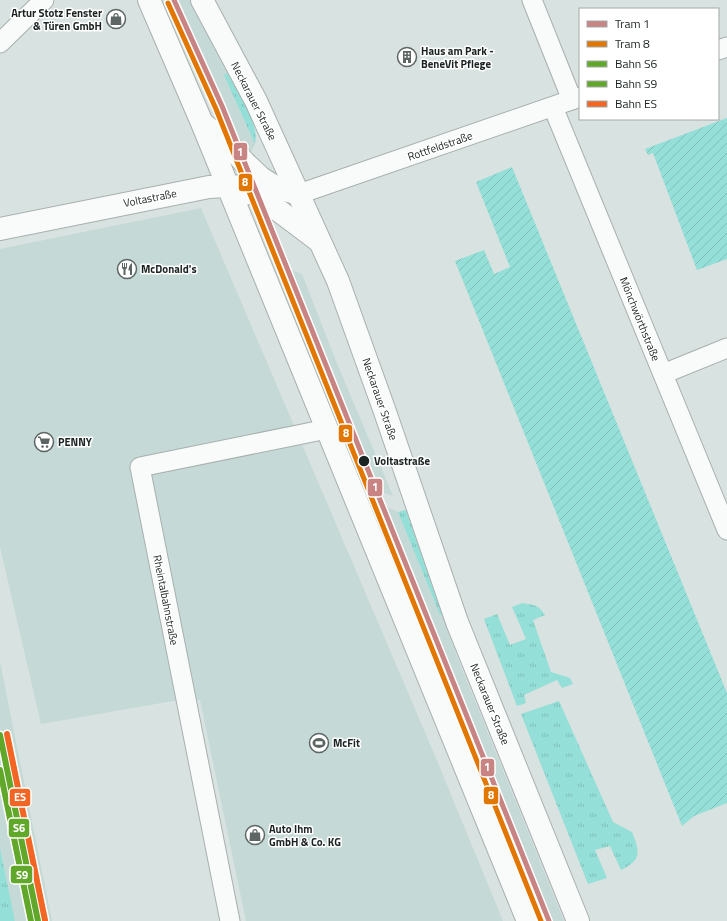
<svg xmlns="http://www.w3.org/2000/svg" width="727" height="921" viewBox="0 0 727 921" font-family="'Titillium Web',sans-serif">
	<style>
		.built { fill: #c5d9d6 }
		.grass { fill: url(#grass-tufts) }
		.garden { fill: url(#garden-furrows) }
		.lines { fill: none; stroke-linecap: round; stroke-linejoin: round }
		.street-casing { stroke: #a8b0ae; stroke-width: 21 }
		.secondary-casing { stroke: #a8b0ae; stroke-width: 24 }
		.primary-casing { stroke: #a8b0ae; stroke-width: 24 }
		.street { stroke: #f9fbfa; stroke-width: 19 }
		.secondary { stroke: #f9fbfa; stroke-width: 22 }
		.primary { stroke: #f9fbfa; stroke-width: 22 }
		.rail-1-casing { stroke: #fff; stroke-width: 9 }
		.rail-2-casing { stroke: #fff; stroke-width: 9 }
		.rail-3-casing { stroke: #fff; stroke-width: 9 }
		.rail-1 { stroke: #61a72a; stroke-width: 6 }
		.rail-2 { stroke: #61a72a; stroke-width: 6 }
		.rail-3 { stroke: #f26522; stroke-width: 6 }
		.tram-1-casing { stroke: #fff; stroke-width: 8 }
		.tram-2-casing { stroke: #fff; stroke-width: 8 }
		.tram-1 { stroke: #c88383; stroke-width: 5 }
		.tram-2 { stroke: #e17600; stroke-width: 5 }
		.stop-dot { fill: #1b2322; stroke: #fff; stroke-width: 1.5 }
		.labels { text-anchor: middle; stroke-width: 3; stroke-linejoin: round; paint-order: stroke }
		.poi-label { font-size: 11px; font-weight: bold; fill: #1b2322; stroke: #fff; text-anchor: start }
		.street-label { font-size: 11px; fill: #1b2322; stroke: #fff }
		.stop-label { font-size: 11px; font-weight: bold; fill: #1b2322; stroke: #fff; text-anchor: start }
		.line-badge { stroke: #fff; stroke-width: 1.5 }
		.badge-label { font-size: 11px; text-anchor: middle; font-weight: bold; fill: #fff }
	</style>
	<defs>
		<pattern id="grass-tufts" width="24" height="20" patternUnits="userSpaceOnUse"><rect width="24" height="20" fill="#94dfd7"/><path d="M3 7l-1-3M5 7V3M7 7l1-3M15 17l-1-3M17 17v-4M19 17l1-3" fill="none" stroke="#7fbfb8"/></pattern>
		<pattern id="garden-furrows" width="10" height="10" patternUnits="userSpaceOnUse"><rect width="10" height="10" fill="#94dfd7"/><path d="M-1 1l2-2M0 10L10 0M9 11l2-2" fill="none" stroke="#7fbfb8"/></pattern>
	</defs>
	<rect width="100%" height="100%" fill="#d8e2e0"/>
	<g class="built">
		<polygon points="167,0 190,0 227,73 225,75 255,144 248,158 236,146 193,52"/>
		<polygon points="201,208 433,751 503,921 246,921 200,700 173,701 41,724 0,547 0,249"/>
		<polygon points="282,267 302,274 336,361 393,496 371,489"/>
		<polygon points="377,503 398,512 440,615 442,615 458,659 564,921 543,921 520,868 523,867 406,578"/>
		<polygon points="0,661 6,692 52,921 15,921 0,848"/>
	</g>
	<g class="grass">
		<path d="M 227,73 C 238,92 260,121 255,144 L 224,75 Z"/>
		<polygon points="406,510 442,615 440,615 398,512"/>
		<polygon points="383,518 406,578 523,867 520,868 398,570 375,521"/>
		<path d="M 522,603 C 534,605 538,604 545,615 L 533,620 L 551,672 L 570,678 L 573,684 L 562,688 L 557,680 L 524,695 L 526,703 L 517,706 L 484,619 L 497,614 L 510,645 L 526,639 L 512,607 Z"/>
		<path d="M 559,701 L 613,822 L 632,832 C 640,852 642,860 621,870 L 610,846 L 595,850 L 607,878 L 588,884 L 521,714 Z"/>
		<polygon points="0,848 15,921 0,921"/>
	</g>
	<g class="garden">
		<polygon points="727,118 727,259 697,270 653,153 648,155 645,149"/>
		<polygon points="512,167 727,693 727,803 694,816 682,826 455,261 484,250 494,274 510,267 476,182"/>
	</g>
	<g class="lines">
		<defs>
			<g id="street">
				<polyline points="532,0 572,100"/>
				<polyline points="0,43 44,0"/>
				<polyline points="718,50 727,47"/>
				<polyline points="553,107 727,530"/>
				<polyline points="299,194 580,97"/>
				<polyline points="663,374 727,348"/>
				<polyline points="230,921 140,467 327,429"/>
			</g>
			<polyline id="secondary" points="0,229 209,187 227,186 245,194"/>
			<g id="primary">
				<polyline points="149,0 202,123 528,921"/>
				<polyline points="202,0 256,101 338,281 384,409 457,622 578,921"/>
				<polyline points="203,124 225,141 245,163 261,178 277,188 299,194"/>
				<polyline points="227,186 244,187 258,195 319,241"/>
			</g>
		</defs>
		<use href="#street" class="street-casing"/>
		<use href="#secondary" class="secondary-casing"/>
		<use href="#primary" class="primary-casing"/>
		<use href="#street" class="street"/>
		<use href="#secondary" class="secondary"/>
		<use href="#primary" class="primary"/>
		<defs>
			<polyline id="rail-1" points="0,735 38,921"/>
			<polyline id="rail-2" points="0,770 31,921"/>
			<polyline id="rail-3" points="7,734 45,920"/>
		</defs>
		<use href="#rail-1" class="rail-1-casing"/>
		<use href="#rail-2" class="rail-2-casing"/>
		<use href="#rail-3" class="rail-3-casing"/>
		<use href="#rail-1" class="rail-1"/>
		<use href="#rail-2" class="rail-2"/>
		<use href="#rail-3" class="rail-3"/>
		<defs>
			<polyline id="tram-1" points="174,0 222,106 549,921"/>
			<polyline id="tram-2" points="168,3 216,109 541,921"/>
		</defs>
		<use href="#tram-1" class="tram-1-casing"/>
		<use href="#tram-2" class="tram-2-casing"/>
		<use href="#tram-1" class="tram-1"/>
		<use href="#tram-2" class="tram-2"/>
	</g>
	<defs>
		<symbol id="shop-ring" viewBox="-11 -11 22 22"><circle r="9.5" fill="#fff" stroke="#5d6664" stroke-width="1.5"/><path d="M-5-2.5h2.3a2.7 3.5 0 0 1 5.4 0H5L5.5 6h-11ZM-1.5-2.5h3a1.5 2.3 0 0 0-3 0Z" fill="#5d6664"/></symbol>
		<symbol id="building-ring" viewBox="-11 -11 22 22"><circle r="9.5" fill="#fff" stroke="#5d6664" stroke-width="1.5"/><path d="M-4-6H4V6H1V3H-1V6H-4ZM-2.5-4.3h1.7v1.8h-1.7ZM.8-4.3h1.7v1.8H.8ZM-2.5-1h1.7V.8h-1.7ZM.8-1h1.7V.8H.8Z" fill="#5d6664"/></symbol>
		<symbol id="restaurant-ring" viewBox="-11 -11 22 22"><circle r="9.5" fill="#fff" stroke="#5d6664" stroke-width="1.5"/><path d="M-5-6h1v4h1v-4h1v4h1v-4h1v5L-1.5 .5V6h-2V.5L-5-1ZM5-6V6H3V1.5H1.5Q1.5-4 5-6Z" fill="#5d6664"/></symbol>
		<symbol id="supermarket-ring" viewBox="-11 -11 22 22"><circle r="9.5" fill="#fff" stroke="#5d6664" stroke-width="1.5"/><path d="M-6-5.5h2.5l.6 2H6L4.5 2H-2.5L-4.4-4H-6ZM-1.5 3.2a1.3 1.3 0 1 0 .1 0ZM3 3.2a1.3 1.3 0 1 0 .1 0Z" fill="#5d6664"/></symbol>
		<symbol id="stadium-ring" viewBox="-11 -11 22 22"><circle r="9.5" fill="#fff" stroke="#5d6664" stroke-width="1.5"/><path d="M0-5a6.5 5 0 1 0 0 10a6.5 5 0 1 0 0-10ZM-3.5-1.8h7v3.6h-7Z" fill="#5d6664"/></symbol>
	</defs>
	<g fill-rule="evenodd">
		<use href="#shop-ring" x="105" y="8" width="22" height="22"/>
		<use href="#building-ring" x="396" y="46" width="22" height="22"/>
		<use href="#restaurant-ring" x="116" y="258" width="22" height="22"/>
		<use href="#supermarket-ring" x="33" y="431" width="22" height="22"/>
		<use href="#stadium-ring" x="308" y="732" width="22" height="22"/>
		<use href="#shop-ring" x="244" y="824" width="22" height="22"/>
	</g>
	<circle class="stop-dot" cx="364" cy="461" r="6"/>
	<g class="labels">
		<g class="poi-label">
			<text x="102" y="17" text-anchor="end">Artur Stotz Fenster<tspan x="102" dy="13">&amp; Türen GmbH</tspan></text>
			<text x="421" y="55">Haus am Park -<tspan x="421" dy="13">BeneVit Pflege</tspan></text>
			<text x="141" y="273">McDonald's</text>
			<text x="58" y="446">PENNY</text>
			<text x="333" y="747">McFit</text>
			<text x="269" y="833">Auto Ihm<tspan x="269" dy="13">GmbH &amp; Co. KG</tspan></text>
		</g>
		<g class="street-label">
			<text transform="translate(254 101) rotate(63)" y="4">Neckarauer Straße</text>
			<text transform="translate(440 146) rotate(-19)" y="4">Rottfeldstraße</text>
			<text transform="translate(150 198) rotate(-11)" y="4">Voltastraße</text>
			<text transform="translate(640 319) rotate(68)" y="4">Mönchwörthstraße</text>
			<text transform="translate(380 399) rotate(71)" y="4">Neckarauer Straße</text>
			<text transform="translate(166 600) rotate(79)" y="4">Rheintalbahnstraße</text>
			<text transform="translate(490 704) rotate(68)" y="4">Neckarauer Straße</text>
		</g>
		<g class="stop-label">
			<text x="374" y="465">Voltastraße</text>
		</g>
	</g>
	<g class="line-badge">
		<rect x="233" y="142" width="15" height="19" rx="4" fill="#c88383"/>
		<rect x="238" y="173" width="15" height="19" rx="4" fill="#e17600"/>
		<rect x="338" y="424" width="15" height="19" rx="4" fill="#e17600"/>
		<rect x="367" y="478" width="16" height="19" rx="4" fill="#c88383"/>
		<rect x="480" y="758" width="15" height="19" rx="4" fill="#c88383"/>
		<rect x="483" y="786" width="16" height="19" rx="4" fill="#e17600"/>
		<rect x="9" y="788" width="22" height="19" rx="4" fill="#f26522"/>
		<rect x="8" y="818" width="22" height="20" rx="4" fill="#61a72a"/>
		<rect x="10" y="865" width="23" height="19" rx="4" fill="#61a72a"/>
	</g>
	<g class="badge-label">
		<text x="240" y="156">1</text>
		<text x="245" y="186">8</text>
		<text x="346" y="437">8</text>
		<text x="375" y="491">1</text>
		<text x="487" y="771">1</text>
		<text x="491" y="799">8</text>
		<text x="20" y="801">ES</text>
		<text x="19" y="832">S6</text>
		<text x="22" y="879">S9</text>
	</g>
	<rect x="579" y="8" width="140" height="112" fill="#ffffff" stroke="#a4a7a7"/>
	<rect x="587" y="21" width="20" height="6" fill="#c88383" stroke="#a4a7a7"/>
	<text x="615" y="28" font-size="12" fill="#1b2322">Tram 1</text>
	<rect x="587" y="41" width="20" height="6" fill="#e17600" stroke="#a4a7a7"/>
	<text x="615" y="48" font-size="12" fill="#1b2322">Tram 8</text>
	<rect x="587" y="61" width="20" height="6" fill="#61a72a" stroke="#a4a7a7"/>
	<text x="615" y="68" font-size="12" fill="#1b2322">Bahn S6</text>
	<rect x="587" y="81" width="20" height="6" fill="#61a72a" stroke="#a4a7a7"/>
	<text x="615" y="88" font-size="12" fill="#1b2322">Bahn S9</text>
	<rect x="587" y="101" width="20" height="6" fill="#f26522" stroke="#a4a7a7"/>
	<text x="615" y="108" font-size="12" fill="#1b2322">Bahn ES</text>
</svg>
